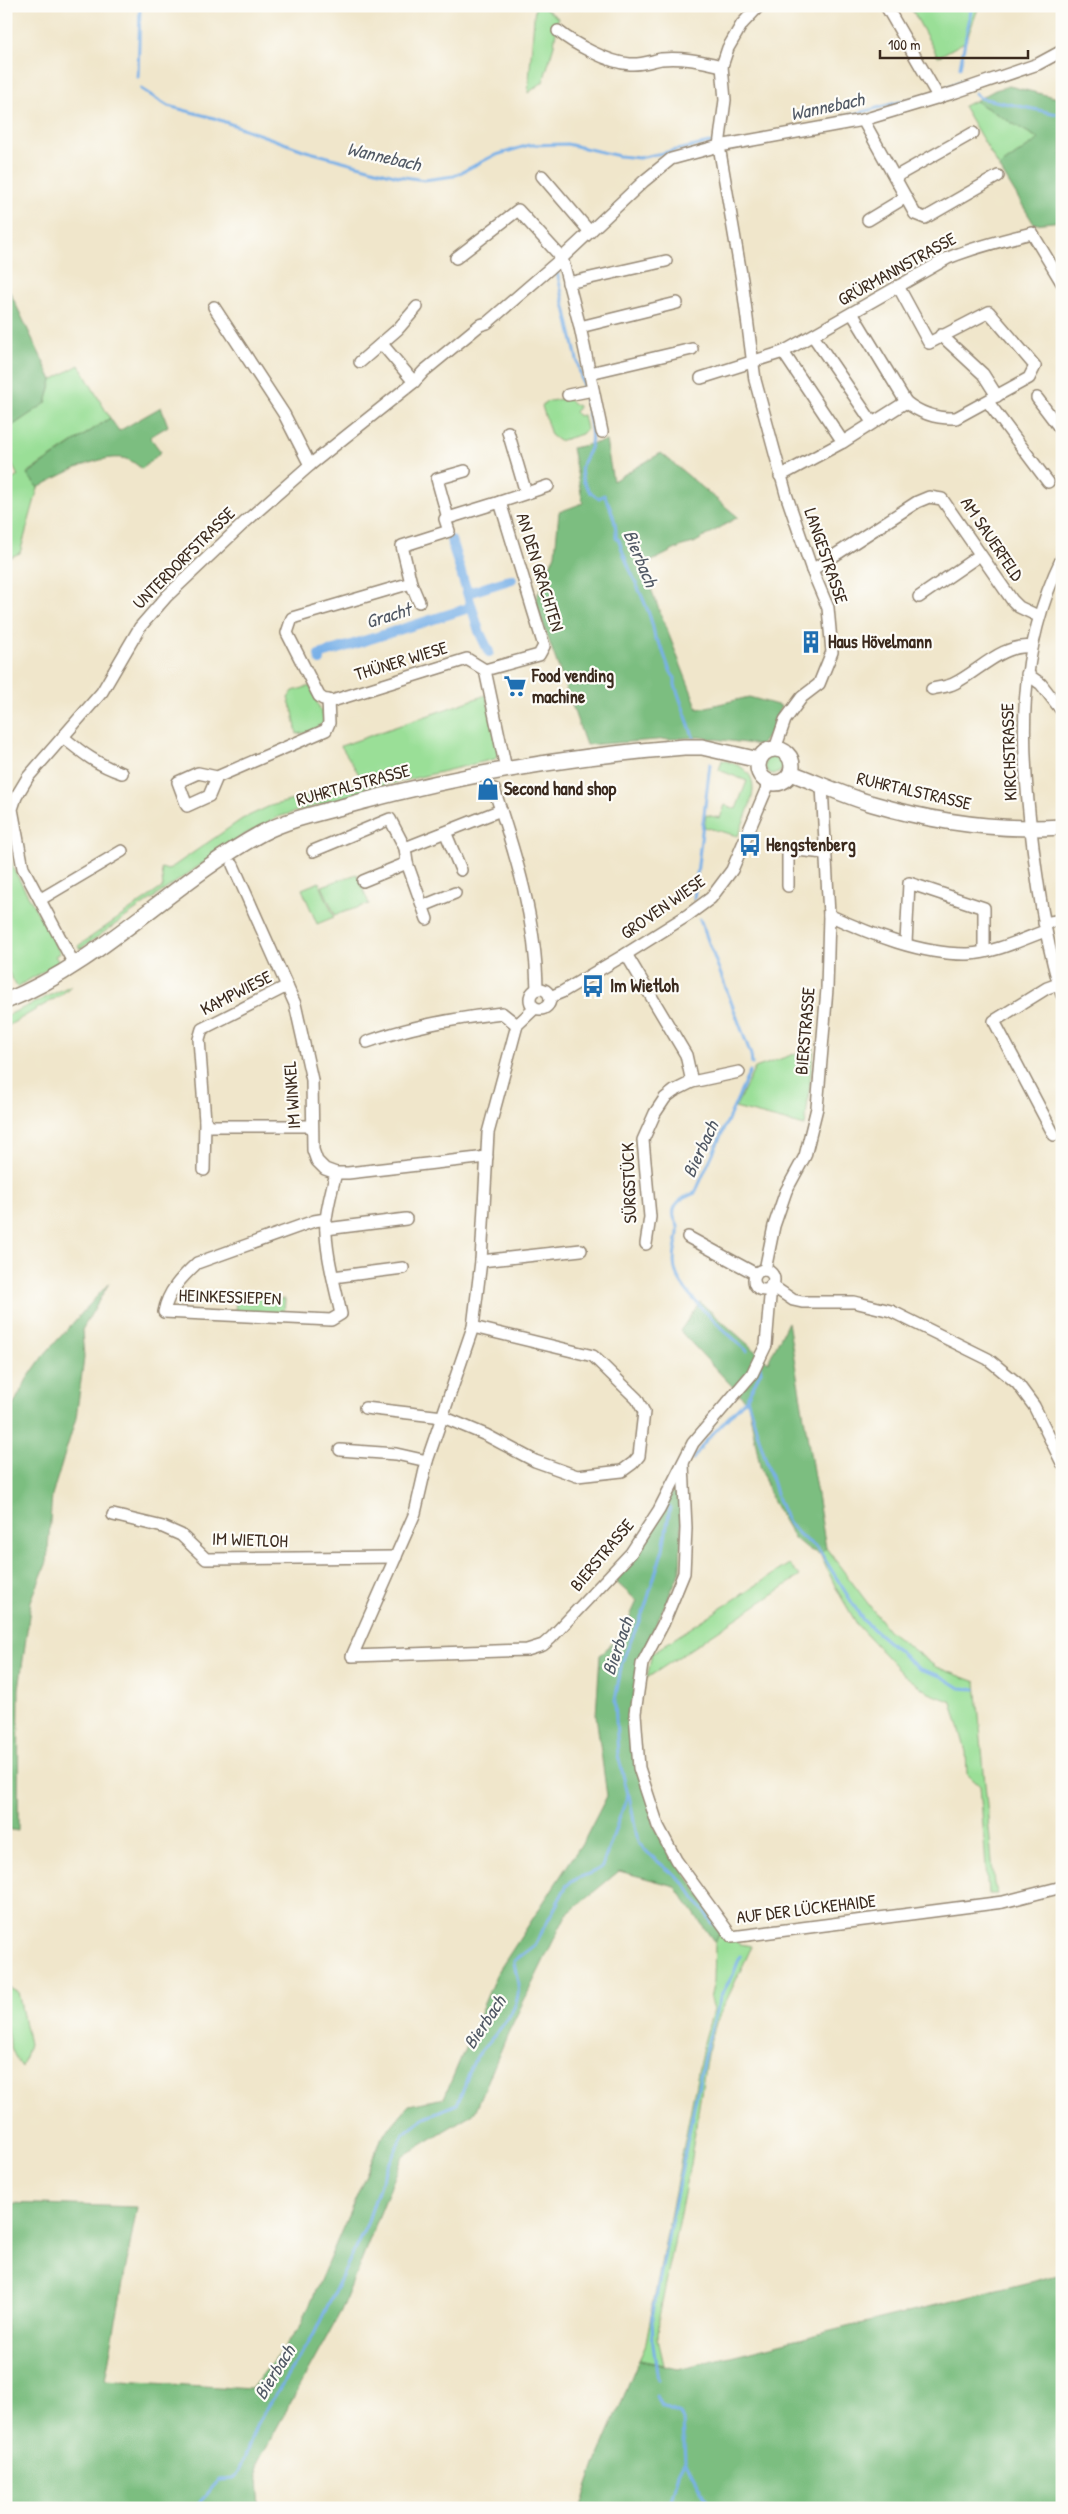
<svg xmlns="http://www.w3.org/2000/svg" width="1068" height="2514" viewBox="0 0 1068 2514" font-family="'Patrick Hand',sans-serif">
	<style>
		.green { fill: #9adf97; stroke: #6a845a }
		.forest { fill: #7bbe80; stroke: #5b744f }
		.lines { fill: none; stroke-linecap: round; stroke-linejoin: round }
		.stream { stroke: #79b1e8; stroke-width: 3 }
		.canal { stroke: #79b1e8; stroke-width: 10 }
		.street-casing { stroke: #968874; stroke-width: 14 }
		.secondary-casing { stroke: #968874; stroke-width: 18 }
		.street { stroke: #fff; stroke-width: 11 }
		.secondary { stroke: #fff; stroke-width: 15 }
		.labels { text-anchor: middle; stroke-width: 4.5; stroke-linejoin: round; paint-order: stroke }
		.street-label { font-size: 18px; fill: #3b2a1e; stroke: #fdfcf7 }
		.poi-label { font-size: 18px; font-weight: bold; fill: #3b2a1e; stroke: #fdfcf7; text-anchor: start }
		.water-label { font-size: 19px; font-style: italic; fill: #515965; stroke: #fdfcf7 }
	</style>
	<rect width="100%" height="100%" fill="#fdfcf7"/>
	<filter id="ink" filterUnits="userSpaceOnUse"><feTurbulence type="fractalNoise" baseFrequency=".02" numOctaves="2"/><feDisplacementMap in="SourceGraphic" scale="10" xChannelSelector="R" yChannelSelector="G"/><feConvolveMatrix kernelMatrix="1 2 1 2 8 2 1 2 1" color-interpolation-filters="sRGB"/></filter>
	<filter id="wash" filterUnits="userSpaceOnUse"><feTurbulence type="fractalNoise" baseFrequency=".0096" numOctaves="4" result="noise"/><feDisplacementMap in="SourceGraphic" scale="20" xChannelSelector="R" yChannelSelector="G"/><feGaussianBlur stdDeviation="1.12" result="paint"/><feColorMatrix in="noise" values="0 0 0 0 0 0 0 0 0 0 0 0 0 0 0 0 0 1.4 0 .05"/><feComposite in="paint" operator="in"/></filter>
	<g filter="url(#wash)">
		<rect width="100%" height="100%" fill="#f0e6cb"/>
		<g class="green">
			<polygon points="535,6 542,6 558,18 554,45 543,82 528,93"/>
			<polygon points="910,6 979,6 966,41 938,57"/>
			<polygon points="975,101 1039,139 999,167 963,106"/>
			<polygon points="79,365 110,418 27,473 38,488 20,553 6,559 6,483 18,476 6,453 6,430 46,403 52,380"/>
			<polygon points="566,398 579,407 575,412 578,416 583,415 586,429 582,434 559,441 551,435 542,406 545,402"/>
			<polygon points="310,686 323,716 323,723 310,732 297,734 293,712 288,698 293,691"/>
			<polygon points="486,695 499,753 495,759 386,785 278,817 242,836 80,949 78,946 163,887 161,868 168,870 242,819 270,806 356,784 360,776 341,746"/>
			<circle cx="774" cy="765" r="9"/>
			<path d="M 722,760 C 771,771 750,803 738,836 L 704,827 L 706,815 L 720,818 L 725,805 L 736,809 L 747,781 L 719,770 Z"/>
			<polygon points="6,846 14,870 60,953 55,956 59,962 17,987 6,968"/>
			<polygon points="357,874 369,904 335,915 322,886"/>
			<polygon points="319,882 334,917 317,924 302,889"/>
			<polygon points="72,985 61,995 6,1027 6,1016"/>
			<polygon points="814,1047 805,1126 735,1108 755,1068"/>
			<polygon points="236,1297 285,1299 284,1314 235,1313"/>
			<polygon points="826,1548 888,1630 936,1667 976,1682 994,1884 998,1894 988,1894 980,1786 967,1774 966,1752 952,1702 929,1693 903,1674 858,1626 836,1588 820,1554"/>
			<polygon points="789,1564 800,1576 647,1678 652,1653"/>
			<polygon points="722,1928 739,1944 752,1946 716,2023 707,2054 690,2164 659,2318 658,2339 664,2365 639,2360 645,2347 703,2046 713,2010 710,1999 714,1981 715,1943"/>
			<path d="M 6,1987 L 18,1992 L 29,2044 L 22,2067 C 3,2043 6,2016 6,1987 Z"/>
		</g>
		<g class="forest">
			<polygon points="1009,86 1062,99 1062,221 1034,224 999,167 1039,139 975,101 995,90"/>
			<polygon points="6,284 52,380 46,403 6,430"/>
			<path d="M 161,407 L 168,426 L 150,437 L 161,452 L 142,469 C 138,466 134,462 129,460 C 106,450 58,476 38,488 L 27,474 L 110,418 L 119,431 Z"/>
			<polygon points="606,441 613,481 661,453 738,517 694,543 682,546 642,566 698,709 749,697 781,706 772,730 761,745 699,737 586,745 535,601 555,554 559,512 583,503 572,448"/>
			<polygon points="109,1283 82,1330 84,1358 76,1418 52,1495 47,1562 31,1601 19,1689 18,1831 6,1829 6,1419 27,1379 43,1356"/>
			<polygon points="700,1302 768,1362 788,1322 826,1548 820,1554 807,1549 793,1537 773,1502 760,1466 748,1403 680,1331"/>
			<polygon points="674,1489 682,1493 680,1572 638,1663 633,1713 654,1826 722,1928 715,1943 675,1886 619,1871 566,1915 508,2033 475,2112 403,2156 341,2311 257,2464 260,2508 6,2508 6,2203 137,2207 105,2380 251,2389 300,2327 382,2137 409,2105 444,2098 496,1975 586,1837 607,1796 596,1715 600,1655 622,1634 637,1601 614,1580 649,1538"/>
			<polygon points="1062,2274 1062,2508 580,2508 595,2465 639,2360 678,2369"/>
		</g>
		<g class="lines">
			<g class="stream">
				<polyline points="960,67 972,6"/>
				<polyline points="138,77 140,6"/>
				<polyline points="141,89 168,106 214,118 306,151 398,176 424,180 454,176 493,156 529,145 567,144 619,156 639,158 714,142"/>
				<polyline points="941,90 960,81 968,81 969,83"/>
				<polyline points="975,93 980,98 1062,115"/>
				<polyline points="840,118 933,93"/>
				<polyline points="557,272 583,386"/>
				<path d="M 585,399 C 589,414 593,429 591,444 C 590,453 583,458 582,466 C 579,477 588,494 599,498 L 604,495 C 611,507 617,524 616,538 L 619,540 C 628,574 650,603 655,638 C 665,646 666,670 675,678 L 675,685 L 694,739"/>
				<polyline points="694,899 710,764"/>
				<polyline points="700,919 751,1055 752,1064"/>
				<path d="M 747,1351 C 729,1334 679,1292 675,1269 C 671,1252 680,1238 678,1227 C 678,1224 674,1220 674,1217 C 671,1203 684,1197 695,1193 L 750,1071"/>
				<polyline points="747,1398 778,1500 788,1523 804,1539 817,1547 863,1620 919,1669 941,1676 960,1688 975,1689"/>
				<polyline points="693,1459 704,1443 747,1398 761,1371 760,1366"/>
				<polyline points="629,1795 638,1842 650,1855 684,1883 713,1924"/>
				<polyline points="658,2380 653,2344 652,2318 705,2052 721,1995 733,1975 740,1956"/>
				<polyline points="656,2396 661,2406 680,2414 683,2421 685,2460 678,2473 669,2508"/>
				<polyline points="685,2460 711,2508"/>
				<path d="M 195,2508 L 219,2480 L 233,2479 L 239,2472 L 257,2424 L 314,2334 L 367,2224 L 380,2184 L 403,2134 L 425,2117 L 457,2104 C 464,2091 469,2068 476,2058 C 489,2039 514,2019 518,1995 C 520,1983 515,1972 514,1961 L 535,1945 L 567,1885 C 577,1876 591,1875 602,1867 L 628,1794 L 618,1755 L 615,1701 L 622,1662 L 645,1607 L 663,1549 L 670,1507"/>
			</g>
			<g class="canal">
				<polyline points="451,540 479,631 489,652"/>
				<polyline points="468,593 512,579"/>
				<polyline points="320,660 319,655 472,607"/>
			</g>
		</g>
	</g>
	<g filter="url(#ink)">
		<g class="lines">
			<defs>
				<g id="street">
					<polyline points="759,6 742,24 728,48 722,66 725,100 719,146 742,280 755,380 786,494 812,570 828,608 832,652 819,684 802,697 785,720 775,749"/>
					<polyline points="886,6 939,98"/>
					<path d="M 558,31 C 574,44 609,63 630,64 C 641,65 651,61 661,59 C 682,57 701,61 722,66"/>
					<polyline points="863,120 915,214 925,218 998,176"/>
					<polyline points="542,176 590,232"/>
					<polyline points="895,177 973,133"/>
					<polyline points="868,220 906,197"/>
					<polyline points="456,258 518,210 562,258 580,327 602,432"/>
					<polyline points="568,283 666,261"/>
					<polyline points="214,307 284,414 310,465"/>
					<path d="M 852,313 L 906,402 C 921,414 937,419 956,418 L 1029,378 L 1035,366 L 989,312 L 929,343 L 898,286"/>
					<polyline points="580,327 677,303"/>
					<polyline points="941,335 983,374 997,396"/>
					<polyline points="813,336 872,422"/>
					<polyline points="382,344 414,382"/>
					<polyline points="360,362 398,329 417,307"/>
					<polyline points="590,373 692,349"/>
					<path d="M 701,378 L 783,352 L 948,258 C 975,247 1003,240 1032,233 L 1062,283"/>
					<polyline points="568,395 593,390"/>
					<polyline points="1037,398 1062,431"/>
					<polyline points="988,402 1048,482"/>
					<polyline points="508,432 526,493"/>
					<polyline points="843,442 906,402"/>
					<polyline points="780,476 843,442 783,352"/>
					<polyline points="500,502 548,486"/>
					<polyline points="448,518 437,479 465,471"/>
					<path d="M 1062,558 C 1016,653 1020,745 1033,847 C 1039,897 1047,947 1062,995"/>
					<polyline points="812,570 917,502 929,497 942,499 1012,600 1019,607 1038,616"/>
					<polyline points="411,583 419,602"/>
					<polyline points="919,597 980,555"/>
					<polyline points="485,670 539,655 544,646 500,502 445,519 449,531 402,546 411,583 292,618 287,633 319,696 323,699 332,701 467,659 485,670 506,769"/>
					<polyline points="1027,674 1041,684 1062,711"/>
					<path d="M 932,689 C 939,687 948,687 955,683 C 979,671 1003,643 1032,647"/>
					<path d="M 63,737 C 82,753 98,765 122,773"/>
					<polyline points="217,777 209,796 187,806 178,782 198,773 217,777 326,730 329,723 328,700"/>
					<path d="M 494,789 C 516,855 536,919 537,989"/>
					<polyline points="446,834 461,870"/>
					<polyline points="405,848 407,863 427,919"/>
					<polyline points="313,851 390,819 405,848 501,810"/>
					<polyline points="233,865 295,1004 312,1080 313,1150 317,1161 325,1169 336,1173 348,1173 487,1157"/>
					<polyline points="363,881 407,863"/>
					<polyline points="788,886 788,849 824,853"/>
					<polyline points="41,899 122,851"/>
					<polyline points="423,906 455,893"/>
					<path d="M 829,915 C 870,934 922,955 968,954 C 994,953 1021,940 1045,931"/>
					<polyline points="1044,923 1062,920"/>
					<polyline points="906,943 909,883 984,908 984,951"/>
					<polyline points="626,954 686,1055 692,1082"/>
					<polyline points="75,966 23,868 12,809 16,797 28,777 102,692 140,627 167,596 244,523 310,465 414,382 424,371 480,325 487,323 562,258 644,181 671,159 719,146 863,120 956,92 1038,64 1062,51"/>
					<polyline points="287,986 202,1029 199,1039 205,1121 211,1126 311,1126"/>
					<circle cx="540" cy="999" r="10"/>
					<polyline points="550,997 562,992 626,954 688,915 711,898 732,870 769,783"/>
					<polyline points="535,1008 517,1025 488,1133 481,1261 473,1327 427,1461 415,1513 352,1656 527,1650 543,1645 551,1638 631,1553 659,1510 693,1443 752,1374 766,1345 771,1285 793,1300 802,1302 854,1302 891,1311 988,1359 1017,1383 1034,1406 1062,1463"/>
					<path d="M 367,1042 C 411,1026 456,1018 502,1013 L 517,1025"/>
					<polyline points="1054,1135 994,1021 1047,988 1058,984"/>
					<polyline points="204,1170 205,1121"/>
					<path d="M 326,1219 L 314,1221 L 197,1263 C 182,1277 168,1291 164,1312 L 331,1320 L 341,1314 C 335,1286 324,1248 326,1219 C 328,1204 332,1188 336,1173"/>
					<polyline points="326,1229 406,1219"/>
					<polyline points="688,1237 756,1274"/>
					<polyline points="646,1244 650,1217 643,1140 655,1113 665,1098 674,1091 692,1082 739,1072"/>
					<polyline points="481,1261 581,1250"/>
					<polyline points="765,1270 774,1226 786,1191 805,1156 817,1108 827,989 829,915 822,786"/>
					<circle cx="764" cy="1280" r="10"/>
					<polyline points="333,1277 403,1268"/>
					<polyline points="365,1408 443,1417 486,1435 535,1461 577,1476 622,1471 633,1463 639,1456 644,1412 637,1399 593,1356 473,1327"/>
					<polyline points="340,1450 396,1454 427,1461"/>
					<polyline points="683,1464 686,1528 684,1573 663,1624 642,1664 635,1713 639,1768 658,1826 676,1860 732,1937 1003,1902 1062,1887"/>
					<polyline points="113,1515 163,1527 181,1535 206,1559 396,1557"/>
				</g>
				<g id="secondary">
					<circle cx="775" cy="766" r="17"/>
					<path d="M 791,773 C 818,783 845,796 873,804 C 934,822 998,831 1062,827"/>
					<path d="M 6,1001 C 102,962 172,882 262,833 C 291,818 324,812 356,803 C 463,774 573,756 684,747 L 702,747 L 759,760"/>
				</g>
			</defs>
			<use href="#street" class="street-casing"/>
			<use href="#secondary" class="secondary-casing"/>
			<use href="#street" class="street"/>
			<use href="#secondary" class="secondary"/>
		</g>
	</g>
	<defs>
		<symbol id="building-bare" viewBox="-9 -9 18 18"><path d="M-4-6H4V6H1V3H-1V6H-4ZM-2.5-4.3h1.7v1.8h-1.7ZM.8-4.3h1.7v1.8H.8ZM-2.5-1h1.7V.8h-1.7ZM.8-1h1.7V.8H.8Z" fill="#1f6fb2" stroke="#fdfcf7" stroke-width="2.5" paint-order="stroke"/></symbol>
		<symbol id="supermarket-bare" viewBox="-9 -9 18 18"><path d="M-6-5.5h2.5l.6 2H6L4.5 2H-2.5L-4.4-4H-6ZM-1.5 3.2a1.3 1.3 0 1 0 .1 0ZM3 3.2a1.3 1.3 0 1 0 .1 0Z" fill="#1f6fb2" stroke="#fdfcf7" stroke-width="2.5" paint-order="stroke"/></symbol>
		<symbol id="shop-bare" viewBox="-9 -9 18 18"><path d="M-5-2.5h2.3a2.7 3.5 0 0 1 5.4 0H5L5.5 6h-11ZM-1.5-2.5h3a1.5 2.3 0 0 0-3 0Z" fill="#1f6fb2" stroke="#fdfcf7" stroke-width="2.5" paint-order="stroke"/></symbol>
		<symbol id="bus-bare" viewBox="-9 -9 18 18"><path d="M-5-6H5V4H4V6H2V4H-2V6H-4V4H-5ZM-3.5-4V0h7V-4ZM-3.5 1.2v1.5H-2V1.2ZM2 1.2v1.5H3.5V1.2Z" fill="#1f6fb2" stroke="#fdfcf7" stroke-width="2.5" paint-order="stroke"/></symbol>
	</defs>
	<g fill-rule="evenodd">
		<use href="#building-bare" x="795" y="626" width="32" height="32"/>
		<use href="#supermarket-bare" x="499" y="670" width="32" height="32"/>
		<use href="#shop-bare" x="472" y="773" width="32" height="32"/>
		<use href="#bus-bare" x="734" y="829" width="32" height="32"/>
		<use href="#bus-bare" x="577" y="970" width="32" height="32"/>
	</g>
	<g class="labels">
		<g class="street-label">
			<text transform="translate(897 269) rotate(-29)" y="6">GRÜRMANNSTRASSE</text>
			<text transform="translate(992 539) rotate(56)" y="6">AM SAUERFELD</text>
			<text transform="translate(826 556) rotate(71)" y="6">LANGESTRASSE</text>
			<text transform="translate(184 558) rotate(-45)" y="6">UNTERDORFSTRASSE</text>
			<text transform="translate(540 572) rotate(73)" y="6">AN DEN GRACHTEN</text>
			<text transform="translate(401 661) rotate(-17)" y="6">THÜNER WIESE</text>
			<text transform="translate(1009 752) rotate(-92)" y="6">KIRCHSTRASSE</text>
			<text transform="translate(353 785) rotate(-15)" y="6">RUHRTALSTRASSE</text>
			<text transform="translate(914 791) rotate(13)" y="6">RUHRTALSTRASSE</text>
			<text transform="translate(663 907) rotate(-35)" y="6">GROVEN WIESE</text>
			<text transform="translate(236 993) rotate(-27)" y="6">KAMPWIESE</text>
			<text transform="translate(805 1031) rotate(-85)" y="6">BIERSTRASSE</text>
			<text transform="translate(292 1095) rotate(-94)" y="6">IM WINKEL</text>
			<text transform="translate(629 1183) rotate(-92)" y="6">SÜRGSTÜCK</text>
			<text transform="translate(230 1297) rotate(2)" y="6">HEINKESSIEPEN</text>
			<text transform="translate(250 1540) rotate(2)" y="6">IM WIETLOH</text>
			<text transform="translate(602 1555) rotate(-50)" y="6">BIERSTRASSE</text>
			<text transform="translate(806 1909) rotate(-7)" y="6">AUF DER LÜCKEHAIDE</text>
		</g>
		<g class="poi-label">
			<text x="828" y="648">Haus Hövelmann</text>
			<text x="532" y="682">Food vending<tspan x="532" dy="21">machine</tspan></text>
			<text x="504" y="795">Second hand shop</text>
			<text x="766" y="851">Hengstenberg</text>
			<text x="610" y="992">Im Wietloh</text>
		</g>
		<g class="water-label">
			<text transform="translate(827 106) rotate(-12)" y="7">Wannebach</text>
			<text transform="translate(384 156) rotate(13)" y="7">Wannebach</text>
			<text transform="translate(641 558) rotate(67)" y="7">Bierbach</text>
			<text transform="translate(388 615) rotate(-17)" y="7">Gracht</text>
			<text transform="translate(700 1149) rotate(-65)" y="7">Bierbach</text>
			<text transform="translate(617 1646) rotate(-71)" y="7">Bierbach</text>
			<text transform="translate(484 2022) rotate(-56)" y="7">Bierbach</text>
			<text transform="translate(274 2372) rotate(-58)" y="7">Bierbach</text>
		</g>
	</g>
	<rect width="1068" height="2514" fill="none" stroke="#fdfcf7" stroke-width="25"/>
	<path d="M880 50v8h148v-8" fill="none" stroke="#3b2a1e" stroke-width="2.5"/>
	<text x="888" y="50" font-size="15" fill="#3b2a1e" stroke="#fdfcf7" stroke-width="4" paint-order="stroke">100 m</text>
</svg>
